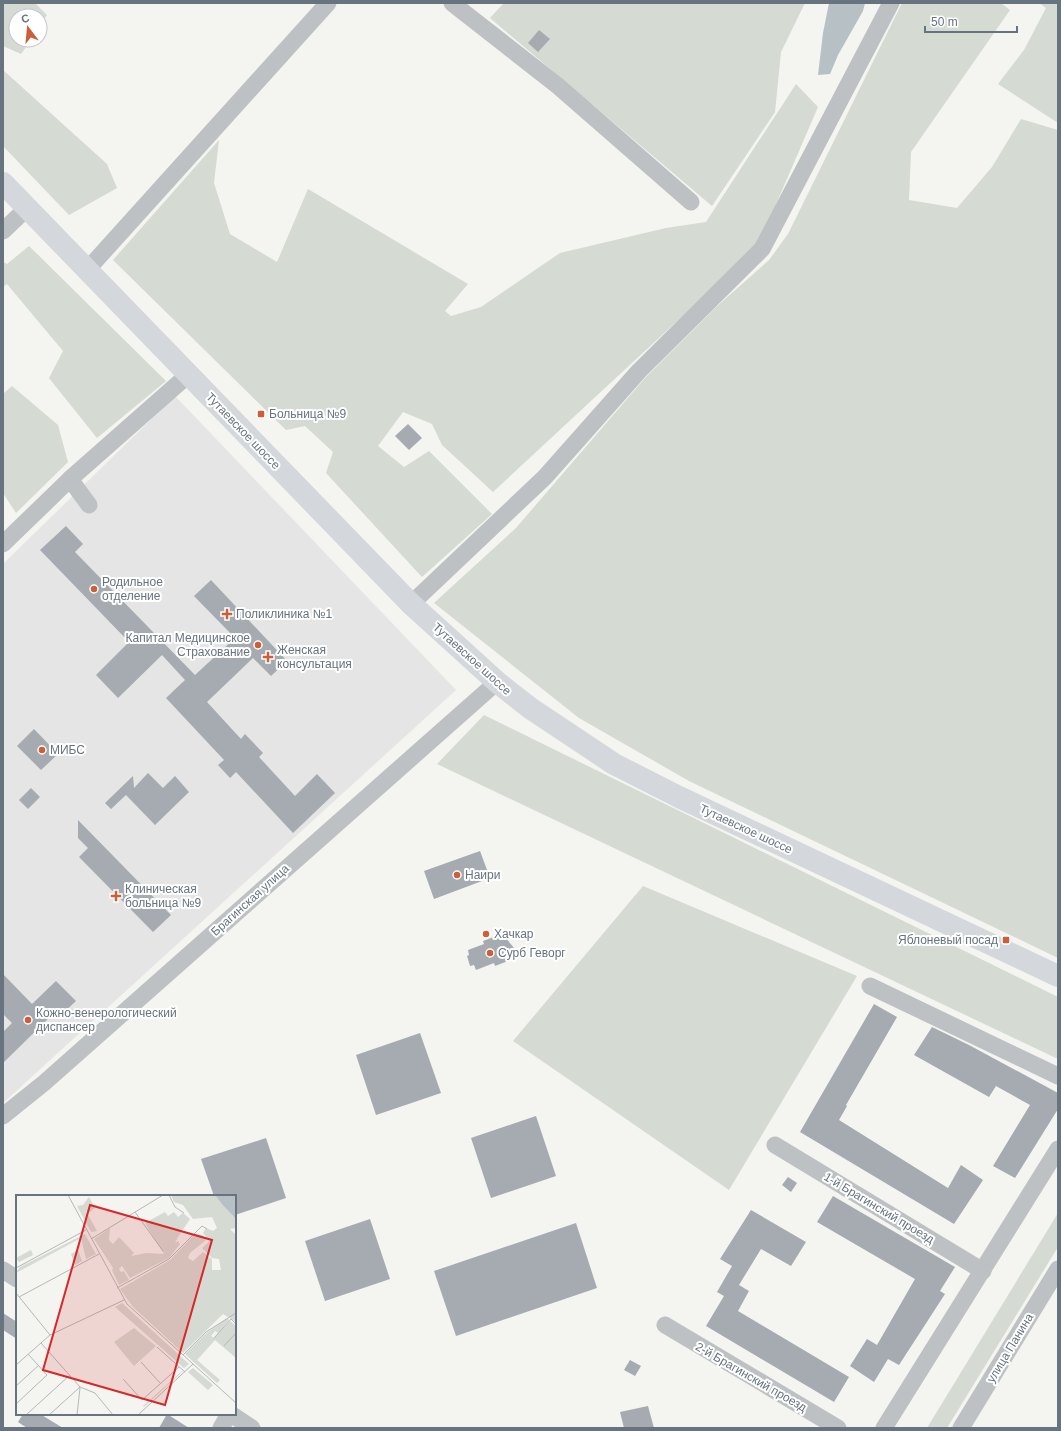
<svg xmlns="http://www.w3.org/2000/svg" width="1061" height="1431" viewBox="0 0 1061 1431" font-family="Helvetica,sans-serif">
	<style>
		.built { fill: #e4e5e4 }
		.green { fill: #d5dad2 }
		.water { fill: #b7c0c4 }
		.building { fill: #a5abb0 }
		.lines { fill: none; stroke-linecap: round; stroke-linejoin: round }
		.minor { stroke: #bec1c4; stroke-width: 17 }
		.major { stroke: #d4d7db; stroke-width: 22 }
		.poi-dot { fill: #cb5f39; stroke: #fff; stroke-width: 1.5 }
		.labels { text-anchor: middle; stroke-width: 4; stroke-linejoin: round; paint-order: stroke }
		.poi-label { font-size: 12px; fill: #67737e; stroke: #fff; text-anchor: start }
		.street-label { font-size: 12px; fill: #67737e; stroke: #fff }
		.inset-road { fill: none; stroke: #b4b8bb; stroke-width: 1 }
		.view { fill: #d62828; fill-opacity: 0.15; stroke: #d62828; stroke-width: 2 }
		.inset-edge { fill: none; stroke: #67737e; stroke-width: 2 }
	</style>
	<rect width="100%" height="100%" fill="#f4f4f0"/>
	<polygon class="built" points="175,396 456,690 3,1103 3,564"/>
	<g class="green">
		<polygon points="3,3 35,3 47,15 40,25 40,16 16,16 16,40 31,40 21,54 3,46"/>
		<polygon points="504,3 805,3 781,52 775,112 712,206 490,18"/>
		<polygon points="902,3 1001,3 1010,10 911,152 909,200 957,208 992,167 1021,119 1058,130 1058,958 689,781 579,718 434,603 516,528 645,378 715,308 769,260 788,234"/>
		<polygon points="1039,3 1058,3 1058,123 998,84 1024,50 1046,8"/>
		<polygon points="3,70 107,164 117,188 69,215 3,146"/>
		<polygon points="796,84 818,107 758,246 493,492 442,445 432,424 403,412 378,446 404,467 429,451 492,514 422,577 326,473 333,452 305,426 286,430 113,260 219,140 214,183 230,234 277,262 308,189 468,284 445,311 451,316 481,307 560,253 666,228 706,222"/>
		<polygon points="29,246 166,381 97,438 49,378 63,351 7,284 3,287 3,262 7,264"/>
		<polygon points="12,386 58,425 68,462 16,513 3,493 3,394"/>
		<polygon points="484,715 1058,997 1058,1059 437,764"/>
		<polygon points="643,886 857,976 729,1190 513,1041"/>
		<polygon points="1058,1213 1058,1247 947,1428 927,1428"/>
	</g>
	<polygon class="water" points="829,3 865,3 863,11 838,55 830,74 818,75 823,33"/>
	<g class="building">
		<polygon points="539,30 550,39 538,52 528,43"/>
		<polygon points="408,424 422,438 409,450 395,436"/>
		<polygon points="66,526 83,544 75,552 195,675 235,638 194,596 211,580 287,661 271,676 253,658 207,702 241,739 245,734 263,753 259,757 295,796 317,774 335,793 293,833 236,772 230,778 218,765 224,760 166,698 185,680 162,655 118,698 96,675 129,642 40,550"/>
		<polygon points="34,729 58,754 41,770 17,746"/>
		<polygon points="148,773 163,788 175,776 189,792 155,825 126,795 111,809 105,803 133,776 134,788"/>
		<polygon points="31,788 40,797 28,809 19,800"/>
		<polygon points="78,820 171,915 153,932 79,857 88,848 78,838"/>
		<polygon points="480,851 490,878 434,899 424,871"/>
		<polygon points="499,935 500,938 505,937 514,948 511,952 512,955 507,958 508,961 495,966 494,963 476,970 474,965 470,966 467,956 469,955 468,950 484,944 483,941"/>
		<polygon points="3,974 32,1004 56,981 76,1001 59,1017 55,1012 3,1063 3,1032 12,1023 3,1014"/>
		<polygon points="874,1004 897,1017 846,1105 847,1106 839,1120 948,1188 961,1165 983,1180 954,1224 800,1132"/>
		<polygon points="932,1027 969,1045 1058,1093 1058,1109 1015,1178 993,1166 1030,1105 996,1086 989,1097 914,1055"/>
		<polygon points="420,1033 441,1093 376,1115 356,1055"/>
		<polygon points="536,1116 556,1176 491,1198 471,1138"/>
		<polygon points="266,1138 286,1198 235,1215 235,1196 214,1196 201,1159"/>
		<polygon points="788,1177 797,1183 791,1192 782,1185"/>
		<polygon points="833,1196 955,1267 940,1291 945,1294 899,1365 888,1359 874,1382 850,1366 867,1339 877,1345 915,1279 817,1222"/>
		<polygon points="751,1210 806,1242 791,1266 761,1249 739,1285 749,1291 738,1311 849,1377 834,1402 706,1326 724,1296 717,1292 732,1266 720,1259"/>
		<polygon points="370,1219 390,1279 325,1301 305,1241"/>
		<polygon points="576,1223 597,1288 456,1336 434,1271"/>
		<polygon points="3,1313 17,1322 17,1339 3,1330"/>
		<polygon points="630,1360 641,1366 635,1376 624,1370"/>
		<polygon points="648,1406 654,1428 624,1428 620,1412"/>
		<polygon points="23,1414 40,1414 63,1428 27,1428 18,1422"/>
		<polygon points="167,1414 189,1428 159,1428"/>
	</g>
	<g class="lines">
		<g class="minor">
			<polyline points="452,3 558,86 691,202"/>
			<polyline points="3,231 27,208"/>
			<polyline points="87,270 328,3"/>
			<polyline points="70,479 89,505"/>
			<polyline points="3,544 70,479 188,375"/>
			<polyline points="411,604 545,477 639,371 762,249 891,3"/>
			<polyline points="870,986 1058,1076"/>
			<polyline points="3,1116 44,1083 497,682"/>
			<polyline points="775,1145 983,1271"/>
			<polyline points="3,1270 17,1279"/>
			<polyline points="665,1325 838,1428"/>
			<polyline points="231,1414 252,1428"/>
			<polyline points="221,1428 229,1414"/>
			<polyline points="884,1428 1058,1149"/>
			<polyline points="961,1428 1058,1269"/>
		</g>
		<polyline class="major" points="3,183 411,604 497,682 530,708 614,764 679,797 1058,976"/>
	</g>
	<g class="poi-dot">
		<rect x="257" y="410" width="8" height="8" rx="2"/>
		<circle cx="94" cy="589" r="4"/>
		<path d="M225 608h4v4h4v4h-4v4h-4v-4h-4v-4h4z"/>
		<circle cx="258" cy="645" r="4"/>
		<path d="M266 651h4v4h4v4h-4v4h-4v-4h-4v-4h4z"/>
		<circle cx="42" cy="750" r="4"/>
		<circle cx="457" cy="875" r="4"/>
		<path d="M114 890h4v4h4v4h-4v4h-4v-4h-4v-4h4z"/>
		<circle cx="486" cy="934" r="4"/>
		<rect x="1002" y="936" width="8" height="8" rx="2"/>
		<circle cx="490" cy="953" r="4"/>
		<circle cx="28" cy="1020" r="4"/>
	</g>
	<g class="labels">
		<g class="poi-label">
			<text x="269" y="418">Больница №9</text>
			<text x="102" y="586">Родильное<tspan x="102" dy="14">отделение</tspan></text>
			<text x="236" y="618">Поликлиника №1</text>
			<text x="250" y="642" text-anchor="end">Капитал Медицинское<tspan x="250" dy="14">Страхование</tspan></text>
			<text x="277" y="654">Женская<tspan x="277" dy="14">консультация</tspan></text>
			<text x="50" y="754">МИБС</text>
			<text x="465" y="879">Наири</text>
			<text x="125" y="893">Клиническая<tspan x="125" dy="14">больница №9</tspan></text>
			<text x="494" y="938">Хачкар</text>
			<text x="998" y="944" text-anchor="end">Яблоневый посад</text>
			<text x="498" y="957">Сурб Геворг</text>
			<text x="36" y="1017">Кожно-венерологический<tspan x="36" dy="14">диспансер</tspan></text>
		</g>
		<g class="street-label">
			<text transform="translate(243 431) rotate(46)" y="4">Тутаевское шоссе</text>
			<text transform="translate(472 659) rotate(42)" y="4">Тутаевское шоссе</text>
			<text transform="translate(746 829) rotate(25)" y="4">Тутаевское шоссе</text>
			<text transform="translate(250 900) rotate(-42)" y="4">Брагинская улица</text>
			<text transform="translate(879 1208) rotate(31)" y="4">1-й Брагинский проезд</text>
			<text transform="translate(1010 1348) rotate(-59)" y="4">улица Панина</text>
			<text transform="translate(751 1377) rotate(30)" y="4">2-й Брагинский проезд</text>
		</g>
	</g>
	<g transform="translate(16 1195)">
		<rect width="220" height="220" fill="#f4f4f0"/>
		<path d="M 155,0 L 199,0 L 220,24 L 220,33 L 214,34 L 220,40 L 220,127 L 207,119 L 167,158 L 117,112 L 104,94 L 154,65 L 179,39 L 187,40 L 190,45 L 174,58 L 172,63 L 177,66 L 187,57 L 196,64 L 196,75 L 205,75 L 203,64 L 196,63 L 186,53 L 194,46 L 187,38 L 190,33 L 197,36 L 201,33 L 196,22 L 177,24 L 167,10 L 158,7 ZM 73,2 L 79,13 L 74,17 L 70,16 L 81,36 L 75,37 L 61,11 L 67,10 ZM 149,17 L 152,21 L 158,17 L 162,22 L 167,18 L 174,24 L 162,42 L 159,48 L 162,46 L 164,49 L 153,63 L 114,83 L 106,71 L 103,74 L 105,77 L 108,76 L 113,85 L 103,90 L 96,75 L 97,73 L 78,44 L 94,33 L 93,45 L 97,49 L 103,42 L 118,58 L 115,61 L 130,58 L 148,59 L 129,28 ZM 69,39 L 80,59 L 70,64 L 65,43 L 0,78 L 4,72 ZM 15,55 L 17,60 L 3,67 L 0,63 ZM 62,55 L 66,66 L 59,70 L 55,59 ZM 106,108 L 173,169 L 168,173 L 99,112 ZM 211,123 L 213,125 L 202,138 L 199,136 L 195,141 L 198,143 L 214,126 L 220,131 L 220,163 L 199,145 L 181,165 L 204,185 L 201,188 L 169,159 L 188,140 ZM 118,133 L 140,151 L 118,171 L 98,147 ZM 177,173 L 197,190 L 192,195 L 172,177 ZM 167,175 L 163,180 L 128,212 L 127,211 Z" fill="#d5dad2"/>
		<path d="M 199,0 L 220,0 L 220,24 L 206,9 Z" fill="#b7c0c4"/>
		<path class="inset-road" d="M 52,0 L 111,109 L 220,208M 153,0 L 159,12 L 168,18M 119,17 L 147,56M 75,44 L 147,0M 0,73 L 70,35M 101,93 L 153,64 L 186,31 L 191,34M 0,98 L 34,140M 3,102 L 83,59M 198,143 L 215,124 L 220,129M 25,148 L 64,192 L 79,198 L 97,220M 208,151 L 220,138M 141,152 L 169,177M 167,160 L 190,137 L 220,118M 125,167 L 145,189M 0,170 L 34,140 L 108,105M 107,184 L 126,205 L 163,172M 0,191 L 23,170M 0,209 L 31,180 L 12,159M 10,220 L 54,180M 33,220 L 64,192M 61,220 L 64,193M 122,220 L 177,169"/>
		<path class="view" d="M 74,10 L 196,45 L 149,210 L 27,175 Z"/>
		<rect width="220" height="220" class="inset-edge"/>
	</g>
	<rect width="1061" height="1431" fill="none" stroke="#67737e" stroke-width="8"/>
	<g transform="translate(28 28) rotate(344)"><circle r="19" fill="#ffffff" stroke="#c2c7cb"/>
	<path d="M0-3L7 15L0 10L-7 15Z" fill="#cb5f39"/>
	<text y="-6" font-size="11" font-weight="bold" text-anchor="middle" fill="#67737e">С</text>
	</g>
	<path d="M925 26v6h92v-6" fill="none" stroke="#67737e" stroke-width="2"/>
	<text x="931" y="26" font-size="12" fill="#67737e" stroke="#ffffff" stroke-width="3" paint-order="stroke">50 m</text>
</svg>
